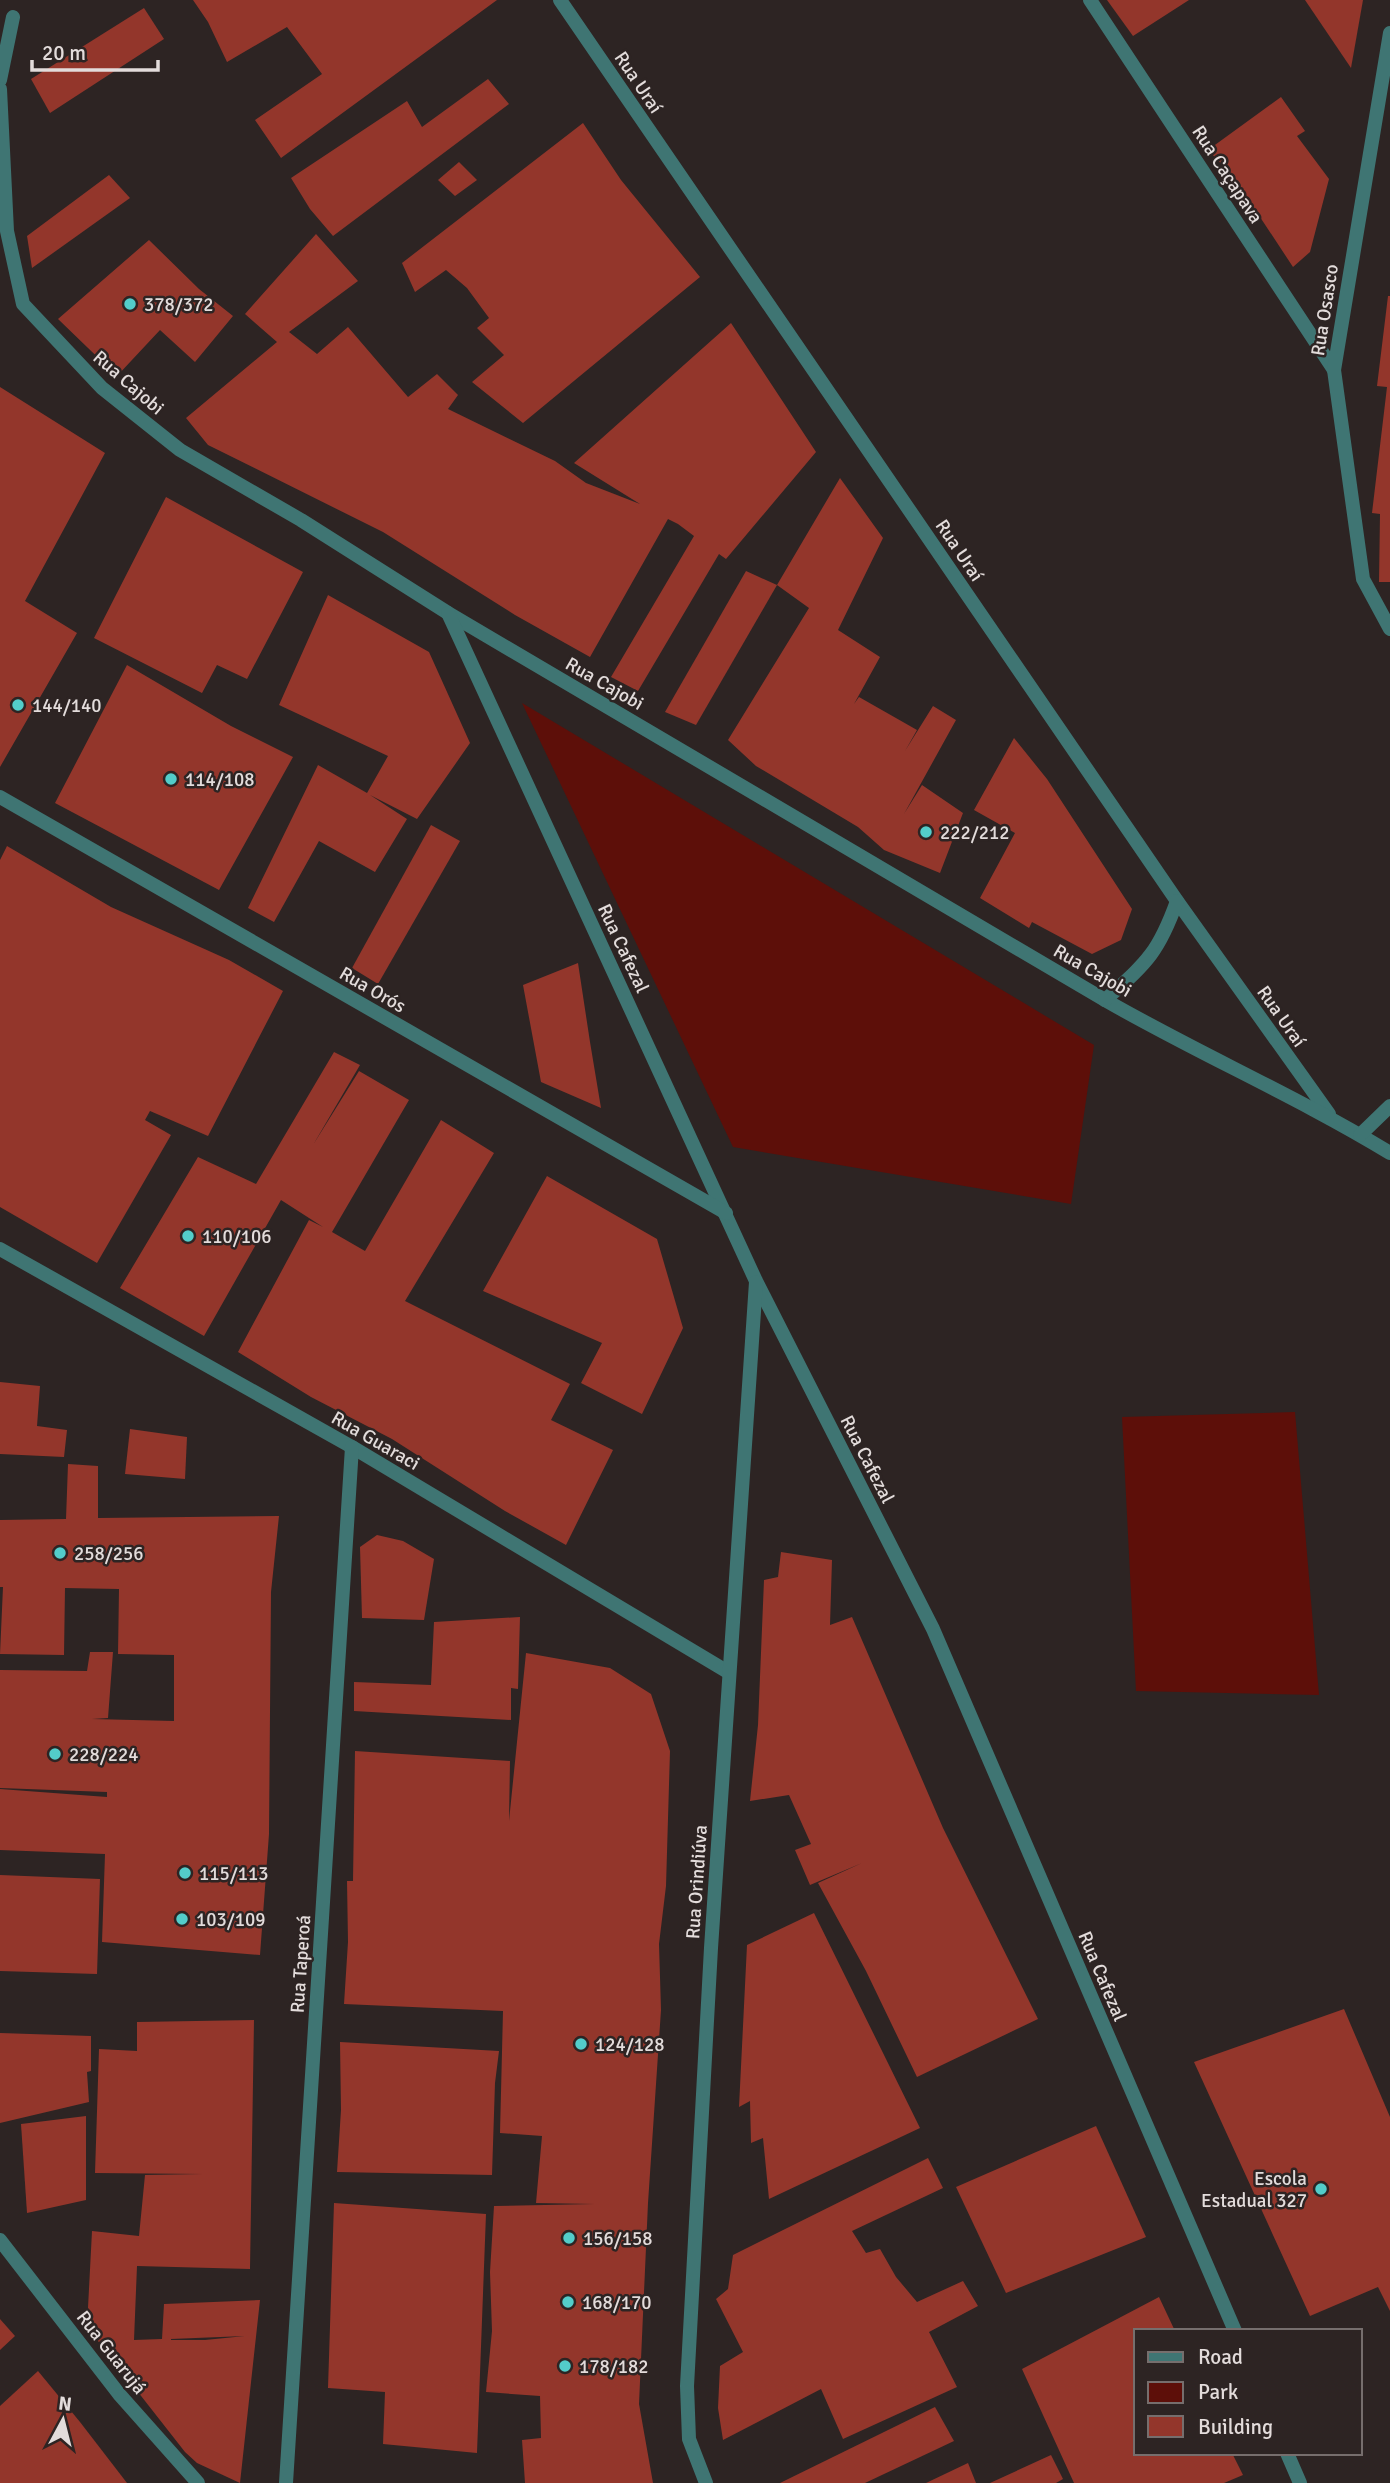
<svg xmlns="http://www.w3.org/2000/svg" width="1390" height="2483" viewBox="0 0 1390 2483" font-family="Signika,sans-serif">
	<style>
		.green { fill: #5d0f09 }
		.building { fill: #93362b; fill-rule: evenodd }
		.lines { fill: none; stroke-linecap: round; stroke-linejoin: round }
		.minor { stroke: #3f7573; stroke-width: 14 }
		.poi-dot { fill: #53cdca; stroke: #2d2423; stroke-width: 2.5 }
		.labels { text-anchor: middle; stroke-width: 5; stroke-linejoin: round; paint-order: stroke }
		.street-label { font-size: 19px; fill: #e3dcdb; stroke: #2d2423 }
		.poi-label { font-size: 19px; fill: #e3dcdb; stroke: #2d2423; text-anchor: start }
	</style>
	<rect width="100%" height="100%" fill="#2d2423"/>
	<g class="green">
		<polygon points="522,703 1094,1045 1071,1204 733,1147"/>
		<polygon points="1295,1412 1319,1695 1136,1691 1122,1417"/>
	</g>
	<g class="building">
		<polygon points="193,0 497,0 281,158 255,120 322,74 287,27 227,62 208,22"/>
		<polygon points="1107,0 1189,0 1133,36"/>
		<polygon points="1305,0 1363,0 1351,68"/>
		<polygon points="144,8 164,39 50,113 31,79"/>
		<polygon points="488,79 509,104 333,236 310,209 291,178 407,101 422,127"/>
		<polygon points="1281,97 1305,131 1297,136 1329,179 1310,252 1293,267 1233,176 1208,150"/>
		<polygon points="583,123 621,180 700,277 523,423 472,382 504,355 477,328 489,318 467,288 446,270 415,292 402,263"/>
		<polygon points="459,162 477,180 455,196 438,180"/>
		<polygon points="109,175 130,198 32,268 27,236"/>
		<polygon points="316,234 358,281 289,332 317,354 348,327 408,397 437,374 458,395 448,409 555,461 586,483 640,504 574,463 731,323 816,452 726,559 719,554 638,691 611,677 694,536 678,524 668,519 590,657 515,615 383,532 208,445 186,418 277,342 245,314"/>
		<polygon points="149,240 199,289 233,316 195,362 160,330 117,376 58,319"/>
		<polygon points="1388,296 1390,296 1390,582 1379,582 1380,514 1372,513 1387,387 1377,386"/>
		<polygon points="0,387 105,453 25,601 77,633 0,767"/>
		<polygon points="840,478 883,538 838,630 880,657 854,704 859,697 917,730 905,751 933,706 956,720 904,814 922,785 963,813 940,873 884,850 858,827 756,766 728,740 809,608 777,585"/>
		<polygon points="166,497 303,572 247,679 217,665 202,693 94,638"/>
		<polygon points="746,571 777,585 696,725 665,712"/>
		<polygon points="328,595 429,652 470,743 417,819 370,795 407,819 375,872 319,841 274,922 248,908 318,765 367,793 388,756 279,705"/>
		<polygon points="127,665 231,726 293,757 219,890 55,803"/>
		<polygon points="1014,738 1047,779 1132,909 1121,940 1092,954 1032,922 1029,928 980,898 1015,833 974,810"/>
		<polygon points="431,825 460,841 378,984 352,968"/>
		<polygon points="7,846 111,907 229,960 283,991 208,1136 150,1111 145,1120 171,1135 97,1263 0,1207 0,860"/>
		<polygon points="578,963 590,1042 601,1108 541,1082 523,985"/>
		<polygon points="334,1052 360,1065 313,1145 359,1071 409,1100 332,1232 365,1251 441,1120 494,1153 405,1301 570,1384 551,1420 613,1450 566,1545 505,1511 392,1439 311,1397 238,1352 309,1220 323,1227 281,1200 204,1336 120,1288 198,1157 256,1184"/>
		<polygon points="547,1176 657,1239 683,1328 642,1414 581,1383 602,1343 483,1291"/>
		<polygon points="0,1382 40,1386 37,1426 67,1430 64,1457 0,1454"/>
		<polygon points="130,1429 187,1437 185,1479 125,1474"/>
		<polygon points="68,1464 98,1466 98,1518 279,1516 271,1592 269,1834 260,1955 102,1942 105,1854 0,1850 0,1789 107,1797 107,1792 0,1788 0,1670 87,1671 90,1652 113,1652 108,1718 92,1719 174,1721 174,1655 118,1654 119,1589 65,1588 64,1655 0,1654 3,1587 0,1587 0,1520 66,1519"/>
		<polygon points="377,1535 403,1541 434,1559 424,1620 362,1618 360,1547"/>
		<polygon points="781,1552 832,1560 830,1625 852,1617 943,1828 1038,2019 917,2077 866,1971 818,1883 862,1863 810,1885 795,1850 811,1844 789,1795 750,1801 758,1725 764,1580 778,1577"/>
		<polygon points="520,1617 518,1689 511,1688 511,1720 354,1711 354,1682 431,1685 434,1622"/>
		<polygon points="526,1653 610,1668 651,1694 670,1751 666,1886 659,1944 661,2010 648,2203 639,2404 653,2483 525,2483 522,2440 541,2438 540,2396 486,2392 492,2331 490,2272 494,2206 594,2204 536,2203 542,2136 500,2133 503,2011 344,2004 348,1942 347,1881 353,1881 355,1751 510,1761 509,1821"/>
		<polygon points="0,1875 100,1879 97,1974 0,1971"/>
		<polygon points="814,1913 920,2128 769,2199 763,2138 751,2143 750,2101 739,2107 747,1945"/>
		<polygon points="1344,2009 1390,2117 1390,2311 1378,2287 1310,2316 1194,2062"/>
		<path d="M 254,2020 L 250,2269 L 137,2266 L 134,2340 L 162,2339 L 164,2304 L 260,2300 L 240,2483 L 197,2463 L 185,2452 L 87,2327 L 92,2231 L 139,2236 L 145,2175 L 202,2174 L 95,2173 L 99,2049 L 137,2051 L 137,2022 ZM 245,2336 L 205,2340 L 171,2340 L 171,2339 Z"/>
		<polygon points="0,2033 91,2036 91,2071 87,2072 89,2102 0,2123"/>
		<polygon points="340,2042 499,2051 495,2083 492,2175 337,2172 341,2110"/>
		<polygon points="86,2116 86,2200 27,2213 21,2124"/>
		<polygon points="1096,2126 1146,2237 1006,2293 956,2187"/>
		<polygon points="928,2158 943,2188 852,2231 866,2253 880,2249 896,2277 917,2302 963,2281 978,2306 929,2332 957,2387 843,2439 821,2389 723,2440 718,2408 720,2366 743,2352 716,2299 728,2289 733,2255"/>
		<polygon points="334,2203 486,2214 477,2453 383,2444 385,2392 328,2388"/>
		<polygon points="1159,2297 1175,2331 1136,2331 1136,2453 1232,2453 1243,2475 1224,2483 1074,2483 1022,2369"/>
		<polygon points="0,2319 15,2336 0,2350"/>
		<polygon points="38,2371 80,2422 127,2483 0,2483 0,2406"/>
		<polygon points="935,2407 954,2441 865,2483 780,2483"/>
		<polygon points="1051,2455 1063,2479 1056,2483 990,2483"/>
		<polygon points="968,2463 976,2483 926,2483"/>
	</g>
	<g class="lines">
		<g class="minor">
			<polyline points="560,0 1177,901 1329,1114"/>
			<polyline points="1090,0 1334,370"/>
			<polyline points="1390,33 1334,370 1363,579 1390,629"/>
			<polyline points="0,80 13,17"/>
			<path d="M 0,89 L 7,231 L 23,304 L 102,388 L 180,450 L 301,520 L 448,613 L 1105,1000 C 1199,1054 1298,1097 1390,1153"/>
			<polyline points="448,613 756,1281 933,1629 1235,2331"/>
			<polyline points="0,797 726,1213"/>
			<path d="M 1105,1000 C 1146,963 1158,954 1177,901"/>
			<polyline points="1360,1135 1390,1106"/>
			<polyline points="0,1249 352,1447 728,1672"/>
			<polyline points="0,2240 119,2394 198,2483"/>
			<polyline points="1287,2453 1300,2483"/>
			<polyline points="286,2483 352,1447"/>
			<polyline points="706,2483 689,2439 687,2386 711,1948 756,1282"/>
		</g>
	</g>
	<g class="poi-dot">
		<circle cx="130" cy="304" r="7"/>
		<circle cx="18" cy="705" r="7"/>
		<circle cx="171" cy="779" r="7"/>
		<circle cx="926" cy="832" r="7"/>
		<circle cx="188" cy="1236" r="7"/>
		<circle cx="60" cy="1553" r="7"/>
		<circle cx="55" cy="1754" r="7"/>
		<circle cx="185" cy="1873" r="7"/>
		<circle cx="182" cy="1919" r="7"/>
		<circle cx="581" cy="2044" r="7"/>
		<circle cx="1321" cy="2189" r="7"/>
		<circle cx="569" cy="2238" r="7"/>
		<circle cx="568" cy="2302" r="7"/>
		<circle cx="565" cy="2366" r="7"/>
	</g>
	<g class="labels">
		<g class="street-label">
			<text transform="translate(639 82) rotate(56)" y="7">Rua Uraí</text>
			<text transform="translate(1228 174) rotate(57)" y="7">Rua Caçapava</text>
			<text transform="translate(1324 310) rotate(-81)" y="7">Rua Osasco</text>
			<text transform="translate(129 382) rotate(41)" y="7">Rua Cajobi</text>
			<text transform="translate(960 550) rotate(56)" y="7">Rua Uraí</text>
			<text transform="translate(605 683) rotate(30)" y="7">Rua Cajobi</text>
			<text transform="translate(624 948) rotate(65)" y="7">Rua Cafezal</text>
			<text transform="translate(1093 970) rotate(30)" y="7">Rua Cajobi</text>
			<text transform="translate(373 989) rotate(30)" y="7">Rua Orós</text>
			<text transform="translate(1282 1016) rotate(55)" y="7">Rua Uraí</text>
			<text transform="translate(376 1440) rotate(30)" y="7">Rua Guaraci</text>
			<text transform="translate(868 1459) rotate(63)" y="7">Rua Cafezal</text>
			<text transform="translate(696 1882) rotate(-86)" y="7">Rua Orindiúva</text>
			<text transform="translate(300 1964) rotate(-86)" y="7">Rua Taperoá</text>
			<text transform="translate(1103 1976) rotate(67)" y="7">Rua Cafezal</text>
			<text transform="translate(112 2352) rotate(52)" y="7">Rua Guarujá</text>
		</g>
		<g class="poi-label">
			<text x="144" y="311">378/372</text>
			<text x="32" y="712">144/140</text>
			<text x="185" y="786">114/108</text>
			<text x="940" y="839">222/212</text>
			<text x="202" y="1243">110/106</text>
			<text x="74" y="1560">258/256</text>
			<text x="69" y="1761">228/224</text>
			<text x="199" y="1880">115/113</text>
			<text x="196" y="1926">103/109</text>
			<text x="595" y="2051">124/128</text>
			<text x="1307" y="2185" text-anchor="end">Escola<tspan x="1307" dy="22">Estadual 327</tspan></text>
			<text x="583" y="2245">156/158</text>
			<text x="582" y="2309">168/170</text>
			<text x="579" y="2373">178/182</text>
		</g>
	</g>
	<rect x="1134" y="2329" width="228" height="126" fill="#2d2423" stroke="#766e6d" stroke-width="2"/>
	<rect x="1148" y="2352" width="35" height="10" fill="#3f7573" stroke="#766e6d" stroke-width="2"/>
	<text x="1198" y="2364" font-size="21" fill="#e3dcdb">Road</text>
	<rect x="1148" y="2382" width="35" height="21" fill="#5d0f09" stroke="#766e6d" stroke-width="2"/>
	<text x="1198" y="2399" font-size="21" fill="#e3dcdb">Park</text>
	<rect x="1148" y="2416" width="35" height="21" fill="#93362b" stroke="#766e6d" stroke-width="2"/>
	<text x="1198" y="2434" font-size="21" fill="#e3dcdb">Building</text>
	<g transform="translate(63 2420) rotate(7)" stroke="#2d2423" stroke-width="5" paint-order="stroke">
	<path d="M0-5L12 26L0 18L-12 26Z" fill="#e3dcdb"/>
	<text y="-10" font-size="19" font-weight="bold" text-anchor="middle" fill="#e3dcdb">N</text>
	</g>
	<path d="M32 60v10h126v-10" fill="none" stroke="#e3dcdb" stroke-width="3.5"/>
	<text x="42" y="60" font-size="21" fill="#e3dcdb" stroke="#2d2423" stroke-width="5" paint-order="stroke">20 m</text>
</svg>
